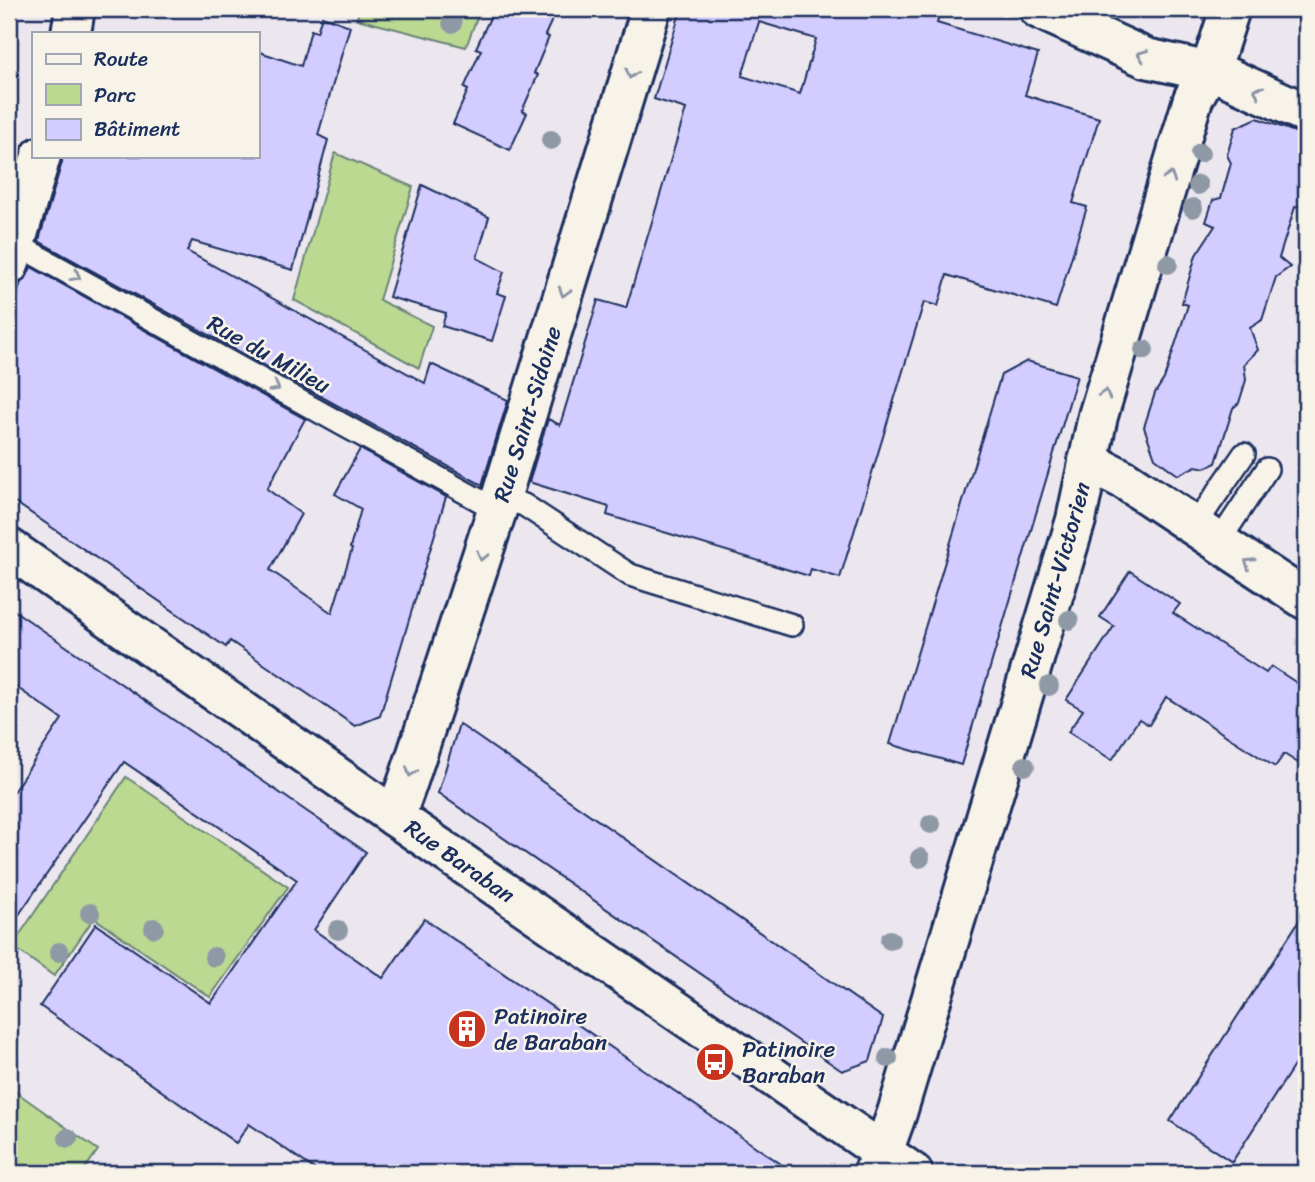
<svg xmlns="http://www.w3.org/2000/svg" width="1315" height="1182" viewBox="0 0 1315 1182" font-family="Sriracha,sans-serif">
	<style>
		.green { fill: #bbd991; stroke: #6b8478; stroke-width: 2 }
		.building { fill: #d3ccff; stroke: #1b2f5e; stroke-width: 2; fill-rule: evenodd }
		.lines { fill: none; stroke-linecap: round; stroke-linejoin: round }
		.lane-casing { stroke: #1b2f5e; stroke-width: 26 }
		.street-casing { stroke: #1b2f5e; stroke-width: 44 }
		.lane { stroke: #f7f3e8; stroke-width: 21 }
		.street { stroke: #f7f3e8; stroke-width: 38 }
		.tree { fill: #8f99a6 }
		.oneway { stroke: #8991a3 }
		.labels { text-anchor: middle; stroke-width: 5; stroke-linejoin: round; paint-order: stroke }
		.street-label { font-size: 23px; fill: #1b2f5e; stroke: #f7f3e8 }
		.poi-label { font-size: 23px; fill: #1b2f5e; stroke: #f7f3e8; text-anchor: start }
	</style>
	<rect width="100%" height="100%" fill="#ece7ef"/>
	<filter id="ink" filterUnits="userSpaceOnUse"><feTurbulence type="fractalNoise" baseFrequency=".0143" numOctaves="2"/><feDisplacementMap in="SourceGraphic" scale="14" xChannelSelector="R" yChannelSelector="G"/><feConvolveMatrix kernelMatrix="1 2 1 2 8 2 1 2 1" color-interpolation-filters="sRGB"/></filter>
	<g filter="url(#ink)">
		<g class="green">
			<polygon points="359,9 480,9 466,47 357,19"/>
			<polygon points="335,153 413,187 379,300 432,326 419,368 294,300"/>
			<polygon points="126,777 288,887 210,997 94,918 54,976 12,946"/>
			<polygon points="9,1087 98,1150 82,1173 9,1173"/>
		</g>
		<g class="building">
			<polygon points="494,9 557,9 545,35 549,37 534,73 538,75 522,111 527,113 510,150 453,124 468,90 464,88 481,50 476,48"/>
			<path d="M 681,9 L 941,9 L 937,23 L 1038,54 L 1025,95 L 1099,118 L 1073,203 L 1087,207 L 1056,308 L 947,275 L 938,306 L 924,302 L 840,578 L 811,569 L 809,576 L 657,530 L 607,515 L 609,507 L 529,482 L 548,419 L 560,425 L 598,300 L 626,308 L 686,109 L 654,99 ZM 759,22 L 816,39 L 800,94 L 742,76 Z"/>
			<polygon points="322,16 350,26 318,135 328,140 293,270 192,241 187,251 425,383 431,364 508,400 482,485 40,242 39,240 62,162 62,156 257,156 257,51 301,66 311,30 317,32"/>
			<polygon points="1257,118 1306,136 1306,204 1295,207 1279,258 1290,267 1276,277 1262,320 1250,328 1258,350 1244,364 1246,380 1239,403 1233,408 1216,463 1205,468 1196,466 1178,475 1155,458 1144,427 1155,393 1164,379 1188,305 1182,303 1196,255 1215,226 1206,222 1213,200 1221,198 1231,163 1227,155 1235,128"/>
			<polygon points="422,185 489,217 477,258 504,272 497,293 506,296 492,341 442,326 446,313 389,297"/>
			<polygon points="31,267 305,419 267,489 301,514 270,570 332,613 352,549 350,548 361,509 335,494 360,449 446,497 380,716 355,726 230,641 226,647 9,498 9,322 21,282 25,280"/>
			<polygon points="1027,361 1077,376 961,765 890,744 1001,375"/>
			<polygon points="1130,571 1180,604 1173,613 1266,673 1271,666 1306,689 1306,768 1284,754 1275,767 1166,697 1149,725 1139,719 1112,760 1068,732 1083,710 1066,700 1114,626 1100,617"/>
			<polygon points="9,607 366,852 314,930 383,978 424,919 794,1173 320,1173 249,1124 236,1143 40,1006 96,924 211,1003 297,880 124,762 9,929 9,798 62,719 9,682"/>
			<polygon points="459,724 883,1018 870,1061 842,1071 438,793"/>
			<polygon points="1306,910 1306,1047 1232,1162 1170,1121"/>
		</g>
		<g class="lines">
			<defs>
				<g id="lane">
					<polyline points="16,244 497,510"/>
					<polyline points="501,498 524,505 630,575 792,625"/>
					<polyline points="1194,527 1244,454"/>
					<polyline points="1218,543 1267,469"/>
				</g>
				<g id="street">
					<polyline points="1039,9 1146,58 1220,74 1306,113"/>
					<polyline points="71,33 75,9"/>
					<polyline points="9,265 41,156"/>
					<polyline points="1088,461 1125,480 1306,600"/>
					<polyline points="9,548 395,817 913,1173"/>
					<polyline points="395,817 408,781 501,498 651,9"/>
					<polyline points="873,1173 883,1152 897,1113 1076,520 1098,416 1193,99 1214,59 1230,9"/>
				</g>
			</defs>
			<use href="#lane" class="lane-casing"/>
			<use href="#street" class="street-casing"/>
			<use href="#lane" class="lane"/>
			<use href="#street" class="street"/>
		</g>
		<g class="tree">
			<circle cx="452" cy="23" r="10"/>
			<circle cx="551" cy="140" r="10"/>
			<circle cx="1200" cy="153" r="10"/>
			<circle cx="1198" cy="185" r="10"/>
			<circle cx="1193" cy="208" r="10"/>
			<circle cx="1168" cy="264" r="10"/>
			<circle cx="1144" cy="350" r="10"/>
			<circle cx="1069" cy="620" r="10"/>
			<circle cx="1049" cy="686" r="10"/>
			<circle cx="1025" cy="766" r="10"/>
			<circle cx="931" cy="824" r="10"/>
			<circle cx="920" cy="858" r="10"/>
			<circle cx="90" cy="913" r="10"/>
			<circle cx="154" cy="928" r="10"/>
			<circle cx="338" cy="930" r="10"/>
			<circle cx="890" cy="940" r="10"/>
			<circle cx="59" cy="952" r="10"/>
			<circle cx="214" cy="957" r="10"/>
			<circle cx="888" cy="1058" r="10"/>
			<circle cx="68" cy="1138" r="10"/>
		</g>
		<defs><path id="oneway-chevron" d="M-2-3.5L2.5 0L-2 3.5" fill="none" stroke-width="1.6" stroke-linecap="round" stroke-linejoin="round" transform="scale(1.75)"/></defs>
		<g class="oneway">
			<use href="#oneway-chevron" transform="translate(1142 55) rotate(-159)"/>
			<use href="#oneway-chevron" transform="translate(631 74) rotate(107)"/>
			<use href="#oneway-chevron" transform="translate(1258 91) rotate(-156)"/>
			<use href="#oneway-chevron" transform="translate(1170 177) rotate(-73)"/>
			<use href="#oneway-chevron" transform="translate(76 276) rotate(29)"/>
			<use href="#oneway-chevron" transform="translate(564 292) rotate(107)"/>
			<use href="#oneway-chevron" transform="translate(275 387) rotate(29)"/>
			<use href="#oneway-chevron" transform="translate(1105 394) rotate(-73)"/>
			<use href="#oneway-chevron" transform="translate(482 556) rotate(108)"/>
			<use href="#oneway-chevron" transform="translate(1249 563) rotate(-147)"/>
			<use href="#oneway-chevron" transform="translate(411 772) rotate(109)"/>
		</g>
	</g>
	<defs>
		<symbol id="building-disc" viewBox="-11 -11 22 22"><circle r="9.5" fill="#c8321e" stroke="#f7f3e8"/><path d="M-4-6H4V6H1V3H-1V6H-4ZM-2.5-4.3h1.7v1.8h-1.7ZM.8-4.3h1.7v1.8H.8ZM-2.5-1h1.7V.8h-1.7ZM.8-1h1.7V.8H.8Z" fill="#fff"/></symbol>
		<symbol id="bus-disc" viewBox="-11 -11 22 22"><circle r="9.5" fill="#c8321e" stroke="#f7f3e8"/><path d="M-5-6H5V4H4V6H2V4H-2V6H-4V4H-5ZM-3.5-4V0h7V-4ZM-3.5 1.2v1.5H-2V1.2ZM2 1.2v1.5H3.5V1.2Z" fill="#fff"/></symbol>
	</defs>
	<g fill-rule="evenodd">
		<use href="#building-disc" x="445" y="1007" width="44" height="44"/>
		<use href="#bus-disc" x="693" y="1040" width="44" height="44"/>
	</g>
	<g class="labels">
		<g class="street-label">
			<text transform="translate(269 354) rotate(29)" y="8">Rue du Milieu</text>
			<text transform="translate(527 414) rotate(-73)" y="8">Rue Saint-Sidoine</text>
			<text transform="translate(1055 580) rotate(-74)" y="8">Rue Saint-Victorien</text>
			<text transform="translate(460 861) rotate(35)" y="8">Rue Baraban</text>
		</g>
		<g class="poi-label">
			<text x="494" y="1024">Patinoire<tspan x="494" dy="26">de Baraban</tspan></text>
			<text x="742" y="1057">Patinoire<tspan x="742" dy="26">Baraban</tspan></text>
		</g>
	</g>
	<rect width="1315" height="1182" fill="none" stroke="#f7f3e8" stroke-width="35"/>
	<rect x="18" y="18" width="1280" height="1147" fill="none" stroke="#1b2f5e" stroke-width="2.5" filter="url(#ink)"/>
	<rect x="32" y="32" width="228" height="126" fill="#f7f3e8" stroke="#9fa5b1" stroke-width="2"/>
	<rect x="46" y="54" width="35" height="10" fill="#f7f3e8" stroke="#9fa5b1" stroke-width="2"/>
	<text x="94" y="66" font-size="21" fill="#1b2f5e">Route</text>
	<rect x="46" y="84" width="35" height="21" fill="#bbd991" stroke="#9fa5b1" stroke-width="2"/>
	<text x="94" y="102" font-size="21" fill="#1b2f5e">Parc</text>
	<rect x="46" y="119" width="35" height="21" fill="#d3ccff" stroke="#9fa5b1" stroke-width="2"/>
	<text x="94" y="136" font-size="21" fill="#1b2f5e">Bâtiment</text>
</svg>
